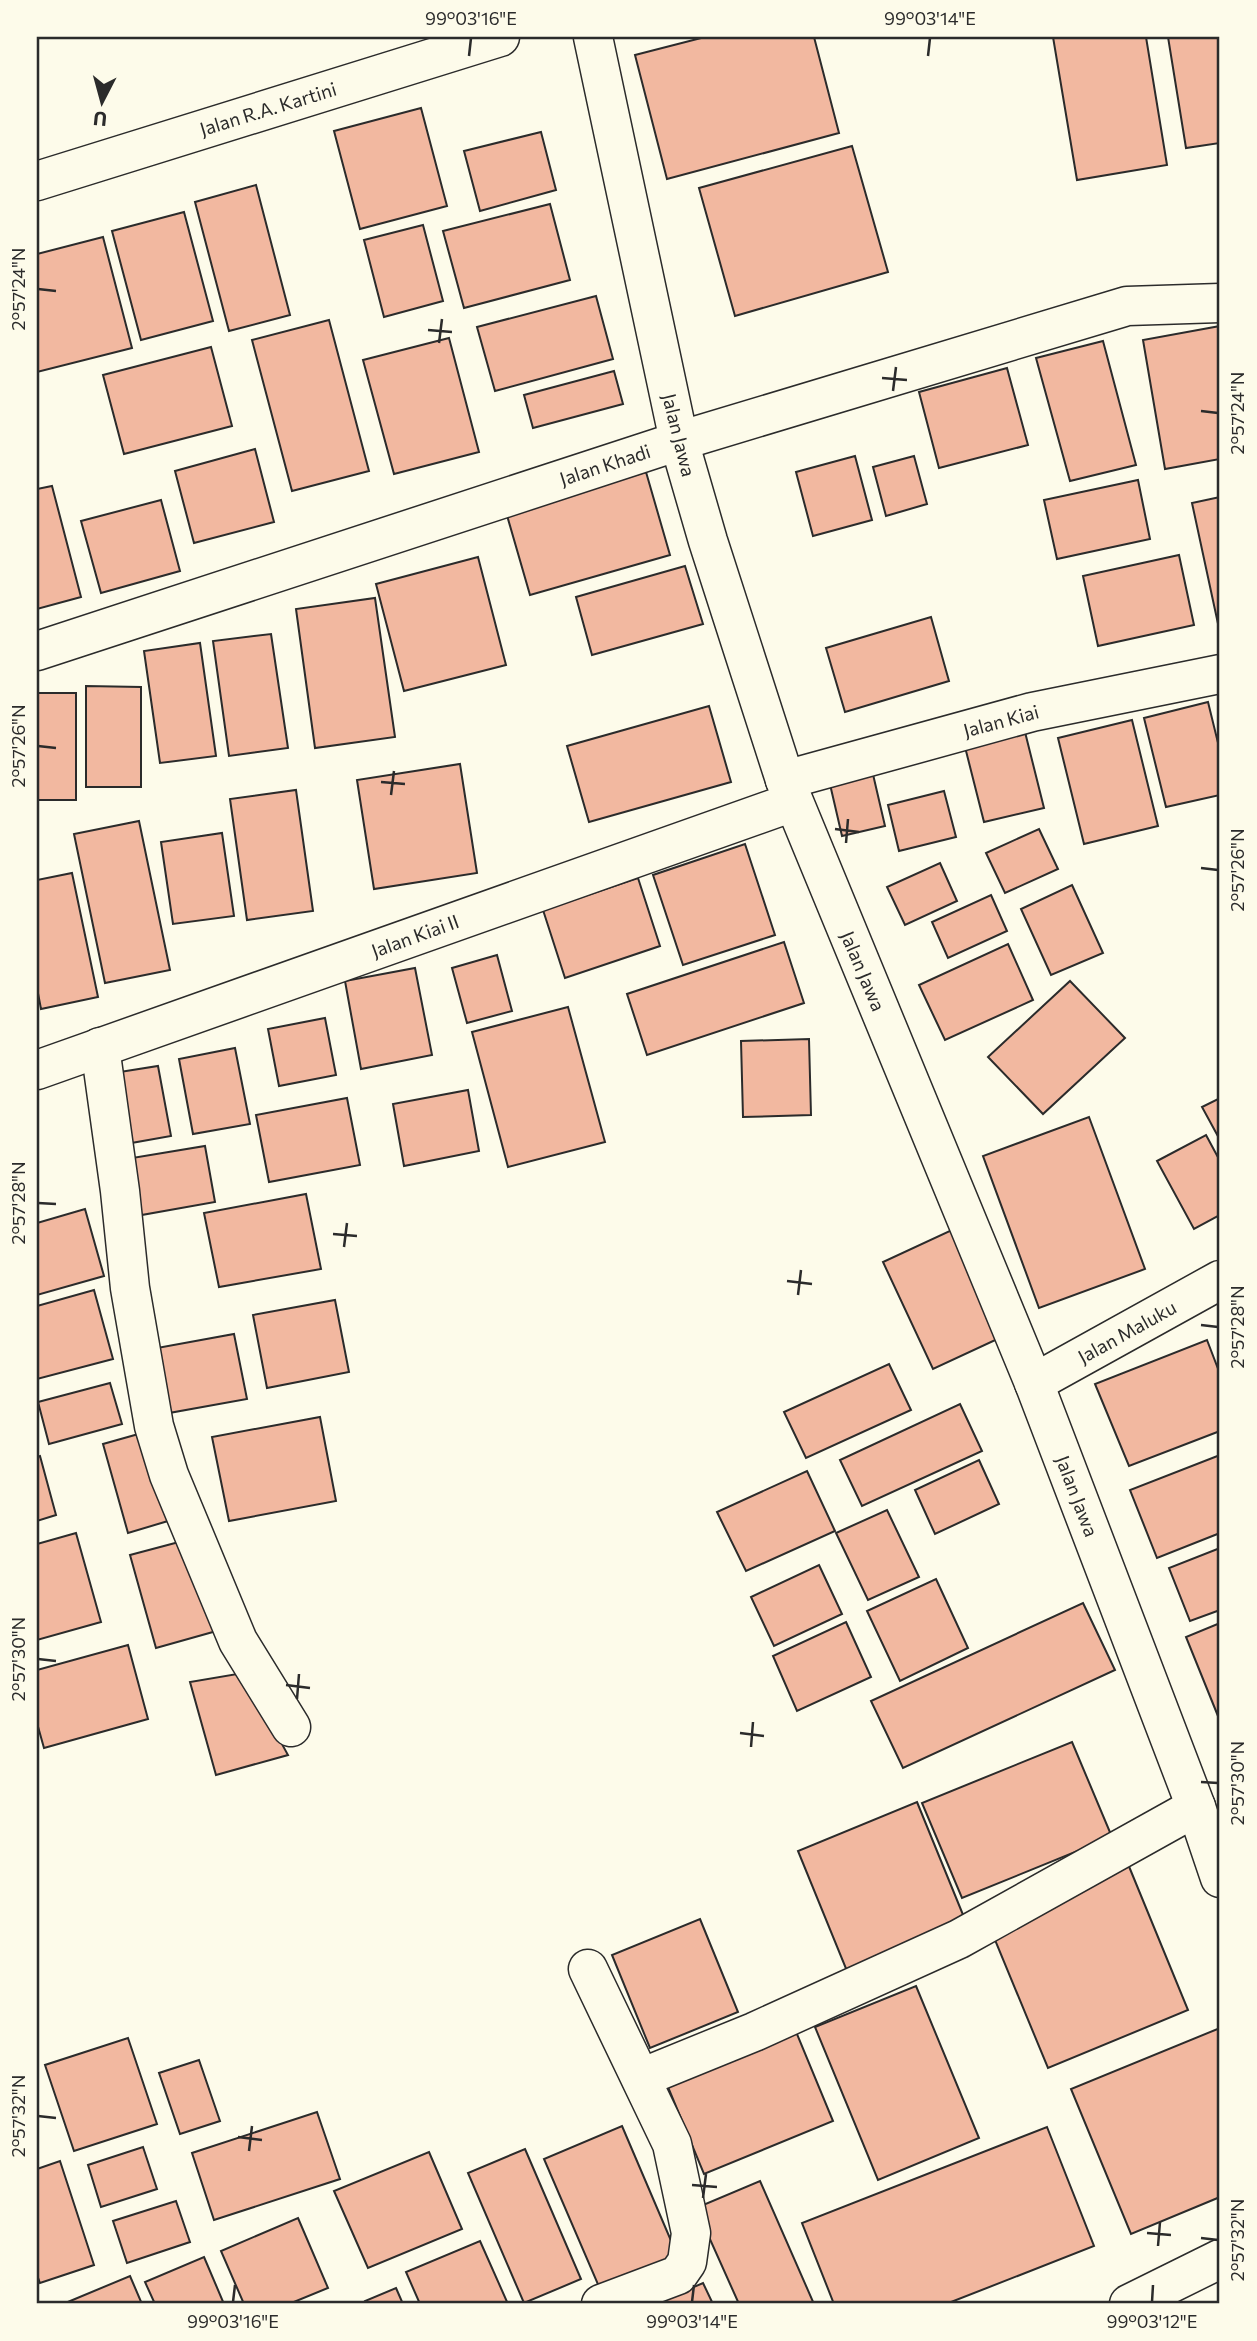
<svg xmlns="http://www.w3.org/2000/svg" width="1257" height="2341" viewBox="0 0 1257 2341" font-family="Commissioner,sans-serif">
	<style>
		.building { fill: #f2b8a0; stroke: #2b2b2b; stroke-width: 2 }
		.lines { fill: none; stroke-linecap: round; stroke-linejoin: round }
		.street-casing { stroke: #2b2b2b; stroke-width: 41 }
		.secondary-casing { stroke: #2b2b2b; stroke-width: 41 }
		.street { stroke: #fdfbea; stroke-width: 38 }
		.secondary { stroke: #fdfbea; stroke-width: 38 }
		.ticks { fill: none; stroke: #2b2b2b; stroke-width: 2.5 }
		.labels { text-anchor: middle; stroke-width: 5; stroke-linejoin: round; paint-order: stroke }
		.street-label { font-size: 19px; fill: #2b2b2b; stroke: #fdfbea }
		.neatline { fill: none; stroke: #2b2b2b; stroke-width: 2.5 }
		.ticks-label { font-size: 18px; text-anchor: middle; fill: #2b2b2b }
	</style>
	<rect width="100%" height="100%" fill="#fdfbea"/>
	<g class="building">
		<polygon points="705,37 814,37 839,133 667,179 635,55"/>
		<polygon points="1053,37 1146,37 1167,165 1077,180"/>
		<polygon points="1168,37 1220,37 1220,143 1186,148"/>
		<polygon points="421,108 447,206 360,229 334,131"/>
		<polygon points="541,132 556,190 480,211 464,151"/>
		<polygon points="852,146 888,272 735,316 699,188"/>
		<polygon points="256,185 290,315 229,331 195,202"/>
		<polygon points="550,204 570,280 464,308 443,231"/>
		<polygon points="184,212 213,321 141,340 112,231"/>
		<polygon points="423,225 443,301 384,317 364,240"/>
		<polygon points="103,237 132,348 37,372 37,254"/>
		<polygon points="596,296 613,359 495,391 477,327"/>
		<polygon points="329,320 369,471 292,491 252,340"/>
		<polygon points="1220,326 1220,459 1165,469 1143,340"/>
		<polygon points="449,338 479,452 394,474 363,360"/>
		<polygon points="1103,341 1136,465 1070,481 1036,358"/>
		<polygon points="211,347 232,426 124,454 103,375"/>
		<polygon points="1007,368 1028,445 939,468 919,392"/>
		<polygon points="614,371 623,404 533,428 524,395"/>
		<polygon points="255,449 274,522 194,543 175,471"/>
		<polygon points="855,456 872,520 813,536 796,472"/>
		<polygon points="914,456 927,504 886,516 873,467"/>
		<polygon points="646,472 670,555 530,595 506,512"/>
		<polygon points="1138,480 1150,539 1057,559 1044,500"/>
		<polygon points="52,486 81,597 37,609 37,489"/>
		<polygon points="1220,497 1220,633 1192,503"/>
		<polygon points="161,500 180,571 101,593 81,521"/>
		<polygon points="1179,555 1194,625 1098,646 1083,576"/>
		<polygon points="478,557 506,665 404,691 376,584"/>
		<polygon points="685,566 703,624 592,655 576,597"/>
		<polygon points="375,598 395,737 315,748 296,609"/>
		<polygon points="931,617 949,681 845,712 826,648"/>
		<polygon points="271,634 288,748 229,756 213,641"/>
		<polygon points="200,643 216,756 160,763 144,651"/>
		<polygon points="86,686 141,687 141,787 86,787"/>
		<rect x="37" y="693" width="39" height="107"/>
		<polygon points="1208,702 1220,751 1220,795 1166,807 1144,718"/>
		<polygon points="709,706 731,782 589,822 567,746"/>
		<polygon points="1132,720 1158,826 1084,844 1058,738"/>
		<polygon points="1024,728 1044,808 984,822 964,743"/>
		<polygon points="460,764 477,873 374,889 357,780"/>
		<polygon points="872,770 885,826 842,836 829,780"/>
		<polygon points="296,790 313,911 247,920 230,799"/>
		<polygon points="944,791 956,837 899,851 888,805"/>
		<polygon points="139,821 170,970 105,983 74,834"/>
		<polygon points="1039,829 1058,869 1005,893 986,853"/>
		<polygon points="222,833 234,916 173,924 161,842"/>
		<polygon points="745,844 775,935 683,965 653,875"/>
		<polygon points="940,863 957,901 905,925 887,887"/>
		<polygon points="72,873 98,997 41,1009 37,988 37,880"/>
		<polygon points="638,878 660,946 565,978 543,910"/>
		<polygon points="1072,885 1103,953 1051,975 1021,909"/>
		<polygon points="991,895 1007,931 948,958 932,922"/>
		<polygon points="784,942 804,1003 647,1055 627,994"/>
		<polygon points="1008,944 1033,1000 945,1040 919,985"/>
		<polygon points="497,955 512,1011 467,1023 452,968"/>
		<polygon points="415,968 432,1055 361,1069 345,981"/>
		<polygon points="1070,981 1125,1038 1043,1114 988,1057"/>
		<polygon points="568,1007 605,1142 508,1167 472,1032"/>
		<polygon points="325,1018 336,1075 279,1086 268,1029"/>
		<polygon points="809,1039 811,1115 743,1117 741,1041"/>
		<polygon points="235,1048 250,1124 193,1134 179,1059"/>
		<polygon points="158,1066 171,1136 120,1145 107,1074"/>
		<polygon points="468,1090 479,1151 404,1166 393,1104"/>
		<polygon points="347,1098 360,1165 269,1182 256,1115"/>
		<polygon points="1220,1098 1220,1140 1202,1107"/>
		<polygon points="1089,1117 1145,1269 1039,1308 983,1156"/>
		<polygon points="1206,1135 1220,1161 1220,1215 1194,1229 1157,1161"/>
		<polygon points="205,1146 215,1202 136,1216 126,1159"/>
		<polygon points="306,1194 321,1269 219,1287 204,1213"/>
		<polygon points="85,1209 104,1276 37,1295 37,1223"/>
		<polygon points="954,1229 1004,1336 933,1369 883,1262"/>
		<polygon points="94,1290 113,1359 37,1379 37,1306"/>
		<polygon points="335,1300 349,1372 267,1388 253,1315"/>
		<polygon points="234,1334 247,1399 169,1413 157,1348"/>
		<polygon points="1207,1340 1220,1374 1220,1431 1129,1466 1095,1384"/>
		<polygon points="889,1364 911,1410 806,1458 784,1412"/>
		<polygon points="110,1383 122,1424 49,1444 38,1402"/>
		<polygon points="960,1404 982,1451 862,1506 840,1460"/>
		<polygon points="320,1417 336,1501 229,1521 212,1437"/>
		<polygon points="142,1433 168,1521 128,1533 103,1444"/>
		<polygon points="1220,1455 1220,1533 1157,1558 1130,1490"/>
		<polygon points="40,1456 56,1515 37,1521 37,1457"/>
		<polygon points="979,1460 999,1504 935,1534 915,1490"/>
		<polygon points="807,1471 835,1531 746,1571 717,1512"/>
		<polygon points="887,1510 919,1577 868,1600 836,1533"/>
		<polygon points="76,1533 101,1622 37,1640 37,1544"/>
		<polygon points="194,1538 220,1630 156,1648 130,1555"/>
		<polygon points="1220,1548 1220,1610 1190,1621 1169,1568"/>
		<polygon points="819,1565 842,1614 774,1646 751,1597"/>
		<polygon points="936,1579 968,1648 900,1681 867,1611"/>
		<polygon points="1083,1603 1115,1670 903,1768 871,1701"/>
		<polygon points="846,1622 871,1677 797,1711 773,1656"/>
		<polygon points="1220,1623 1220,1721 1186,1637"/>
		<polygon points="128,1645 148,1719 44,1748 37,1723 37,1670"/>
		<polygon points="243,1673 288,1755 216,1775 190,1682"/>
		<polygon points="1072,1742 1112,1837 962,1898 922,1803"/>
		<polygon points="917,1802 968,1927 849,1976 798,1851"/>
		<polygon points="1128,1864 1188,2010 1048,2068 995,1940"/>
		<polygon points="700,1919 738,2012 650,2048 612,1955"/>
		<polygon points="916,1986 979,2138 878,2180 815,2027"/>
		<polygon points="792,2022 833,2121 704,2174 663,2075"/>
		<polygon points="1220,2028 1220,2197 1131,2234 1071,2089"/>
		<polygon points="128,2038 157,2124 74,2151 45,2065"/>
		<polygon points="199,2060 220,2121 180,2134 159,2073"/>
		<polygon points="317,2112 340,2179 214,2220 192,2153"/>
		<polygon points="622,2126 678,2257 600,2289 544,2159"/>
		<polygon points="1047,2127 1094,2246 946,2304 834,2304 802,2223"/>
		<polygon points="143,2147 157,2189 101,2207 88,2165"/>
		<polygon points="525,2149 581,2279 524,2303 468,2173"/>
		<polygon points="429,2152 462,2229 368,2268 334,2191"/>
		<polygon points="60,2161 94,2265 40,2283 37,2275 37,2169"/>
		<polygon points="760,2181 814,2304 739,2304 696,2208"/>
		<polygon points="176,2201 190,2242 127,2263 113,2221"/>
		<polygon points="298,2218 328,2288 289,2304 244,2304 221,2251"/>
		<polygon points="480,2241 508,2304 420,2304 406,2272"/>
		<polygon points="204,2257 224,2304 155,2304 145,2282"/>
		<polygon points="130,2276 142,2304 63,2304"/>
		<polygon points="703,2283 713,2304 655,2304"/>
		<polygon points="396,2288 403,2304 366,2304 365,2301"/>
	</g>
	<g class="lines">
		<defs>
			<g id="street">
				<polyline points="37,651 679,441 1127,306 1220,303"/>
				<polyline points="785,780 1032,712 1220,674"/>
				<polyline points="100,1047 120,1191 130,1288 154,1426 169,1475 238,1641 291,1727"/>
				<polyline points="37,1070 793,802"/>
				<polyline points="1034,1383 1220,1280"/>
				<polyline points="588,1969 672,2144 691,2233 687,2262 678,2275 601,2304"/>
				<polyline points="641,2078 754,2032 959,1939 1196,1807"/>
				<polyline points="1129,2304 1220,2259"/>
			</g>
			<g id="secondary">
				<polyline points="593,37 679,441 708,541 785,780 1034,1383 1196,1807 1220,1878"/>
				<polyline points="37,181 500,37"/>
			</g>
		</defs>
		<use href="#street" class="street-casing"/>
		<use href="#secondary" class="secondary-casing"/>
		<use href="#street" class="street"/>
		<use href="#secondary" class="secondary"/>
	</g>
	<path class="ticks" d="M 469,56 L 471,38M 928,56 L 930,38M 38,289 L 56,291M 428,330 L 452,332M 439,343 L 442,319M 882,378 L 907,380M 893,391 L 896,367M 1201,411 L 1218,413M 38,746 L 56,748M 381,782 L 405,784M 391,795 L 394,771M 835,829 L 859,832M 846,843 L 848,819M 1201,868 L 1218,870M 38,1203 L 56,1204M 333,1234 L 357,1236M 344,1247 L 347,1223M 787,1281 L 812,1284M 798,1295 L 801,1270M 1201,1325 L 1218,1327M 38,1659 L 56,1661M 286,1685 L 310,1688M 297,1699 L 299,1674M 740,1733 L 764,1736M 751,1747 L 753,1722M 1201,1782 L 1218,1783M 38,2116 L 56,2118M 238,2137 L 262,2140M 249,2151 L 252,2126M 692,2185 L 717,2187M 703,2198 L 706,2174M 1147,2233 L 1171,2235M 1201,2238 L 1218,2240M 1158,2246 L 1160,2222M 233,2302 L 235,2285M 692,2302 L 694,2285M 1152,2302 L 1153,2285"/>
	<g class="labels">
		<g class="street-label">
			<text transform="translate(268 109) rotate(-17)" y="7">Jalan R.A. Kartini</text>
			<text transform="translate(679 435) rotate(76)" y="7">Jalan Jawa</text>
			<text transform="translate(605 465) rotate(-18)" y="7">Jalan Khadi</text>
			<text transform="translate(1001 721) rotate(-15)" y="7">Jalan Kiai</text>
			<text transform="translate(415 936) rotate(-20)" y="7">Jalan Kiai II</text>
			<text transform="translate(863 971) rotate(67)" y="7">Jalan Jawa</text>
			<text transform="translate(1127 1332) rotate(-29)" y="7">Jalan Maluku</text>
			<text transform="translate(1077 1496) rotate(69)" y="7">Jalan Jawa</text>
		</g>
	</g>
	<rect width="1257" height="2341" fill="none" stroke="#fdfbea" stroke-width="77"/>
	<g transform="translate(102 102) rotate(186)" stroke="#fdfbea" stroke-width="5" paint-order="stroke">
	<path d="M0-5L12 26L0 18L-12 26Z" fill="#2b2b2b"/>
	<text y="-10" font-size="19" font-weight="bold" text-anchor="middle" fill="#2b2b2b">U</text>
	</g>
	<rect x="38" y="38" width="1180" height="2264" class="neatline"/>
	<g class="ticks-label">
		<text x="471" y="25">99°03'16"E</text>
		<text x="930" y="25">99°03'14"E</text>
		<text transform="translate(19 289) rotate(-90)" y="6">2°57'24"N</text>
		<text transform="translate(1238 413) rotate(-90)" y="6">2°57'24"N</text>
		<text transform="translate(19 746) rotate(-90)" y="6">2°57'26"N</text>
		<text transform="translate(1238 870) rotate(-90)" y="6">2°57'26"N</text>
		<text transform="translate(19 1203) rotate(-90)" y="6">2°57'28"N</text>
		<text transform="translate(1238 1327) rotate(-90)" y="6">2°57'28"N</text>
		<text transform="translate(19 1659) rotate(-90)" y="6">2°57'30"N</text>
		<text transform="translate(1238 1783) rotate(-90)" y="6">2°57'30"N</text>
		<text transform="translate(19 2116) rotate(-90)" y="6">2°57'32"N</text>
		<text transform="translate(1238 2240) rotate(-90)" y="6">2°57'32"N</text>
		<text x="233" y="2328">99°03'16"E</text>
		<text x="692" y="2328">99°03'14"E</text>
		<text x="1152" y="2328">99°03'12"E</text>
	</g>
</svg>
